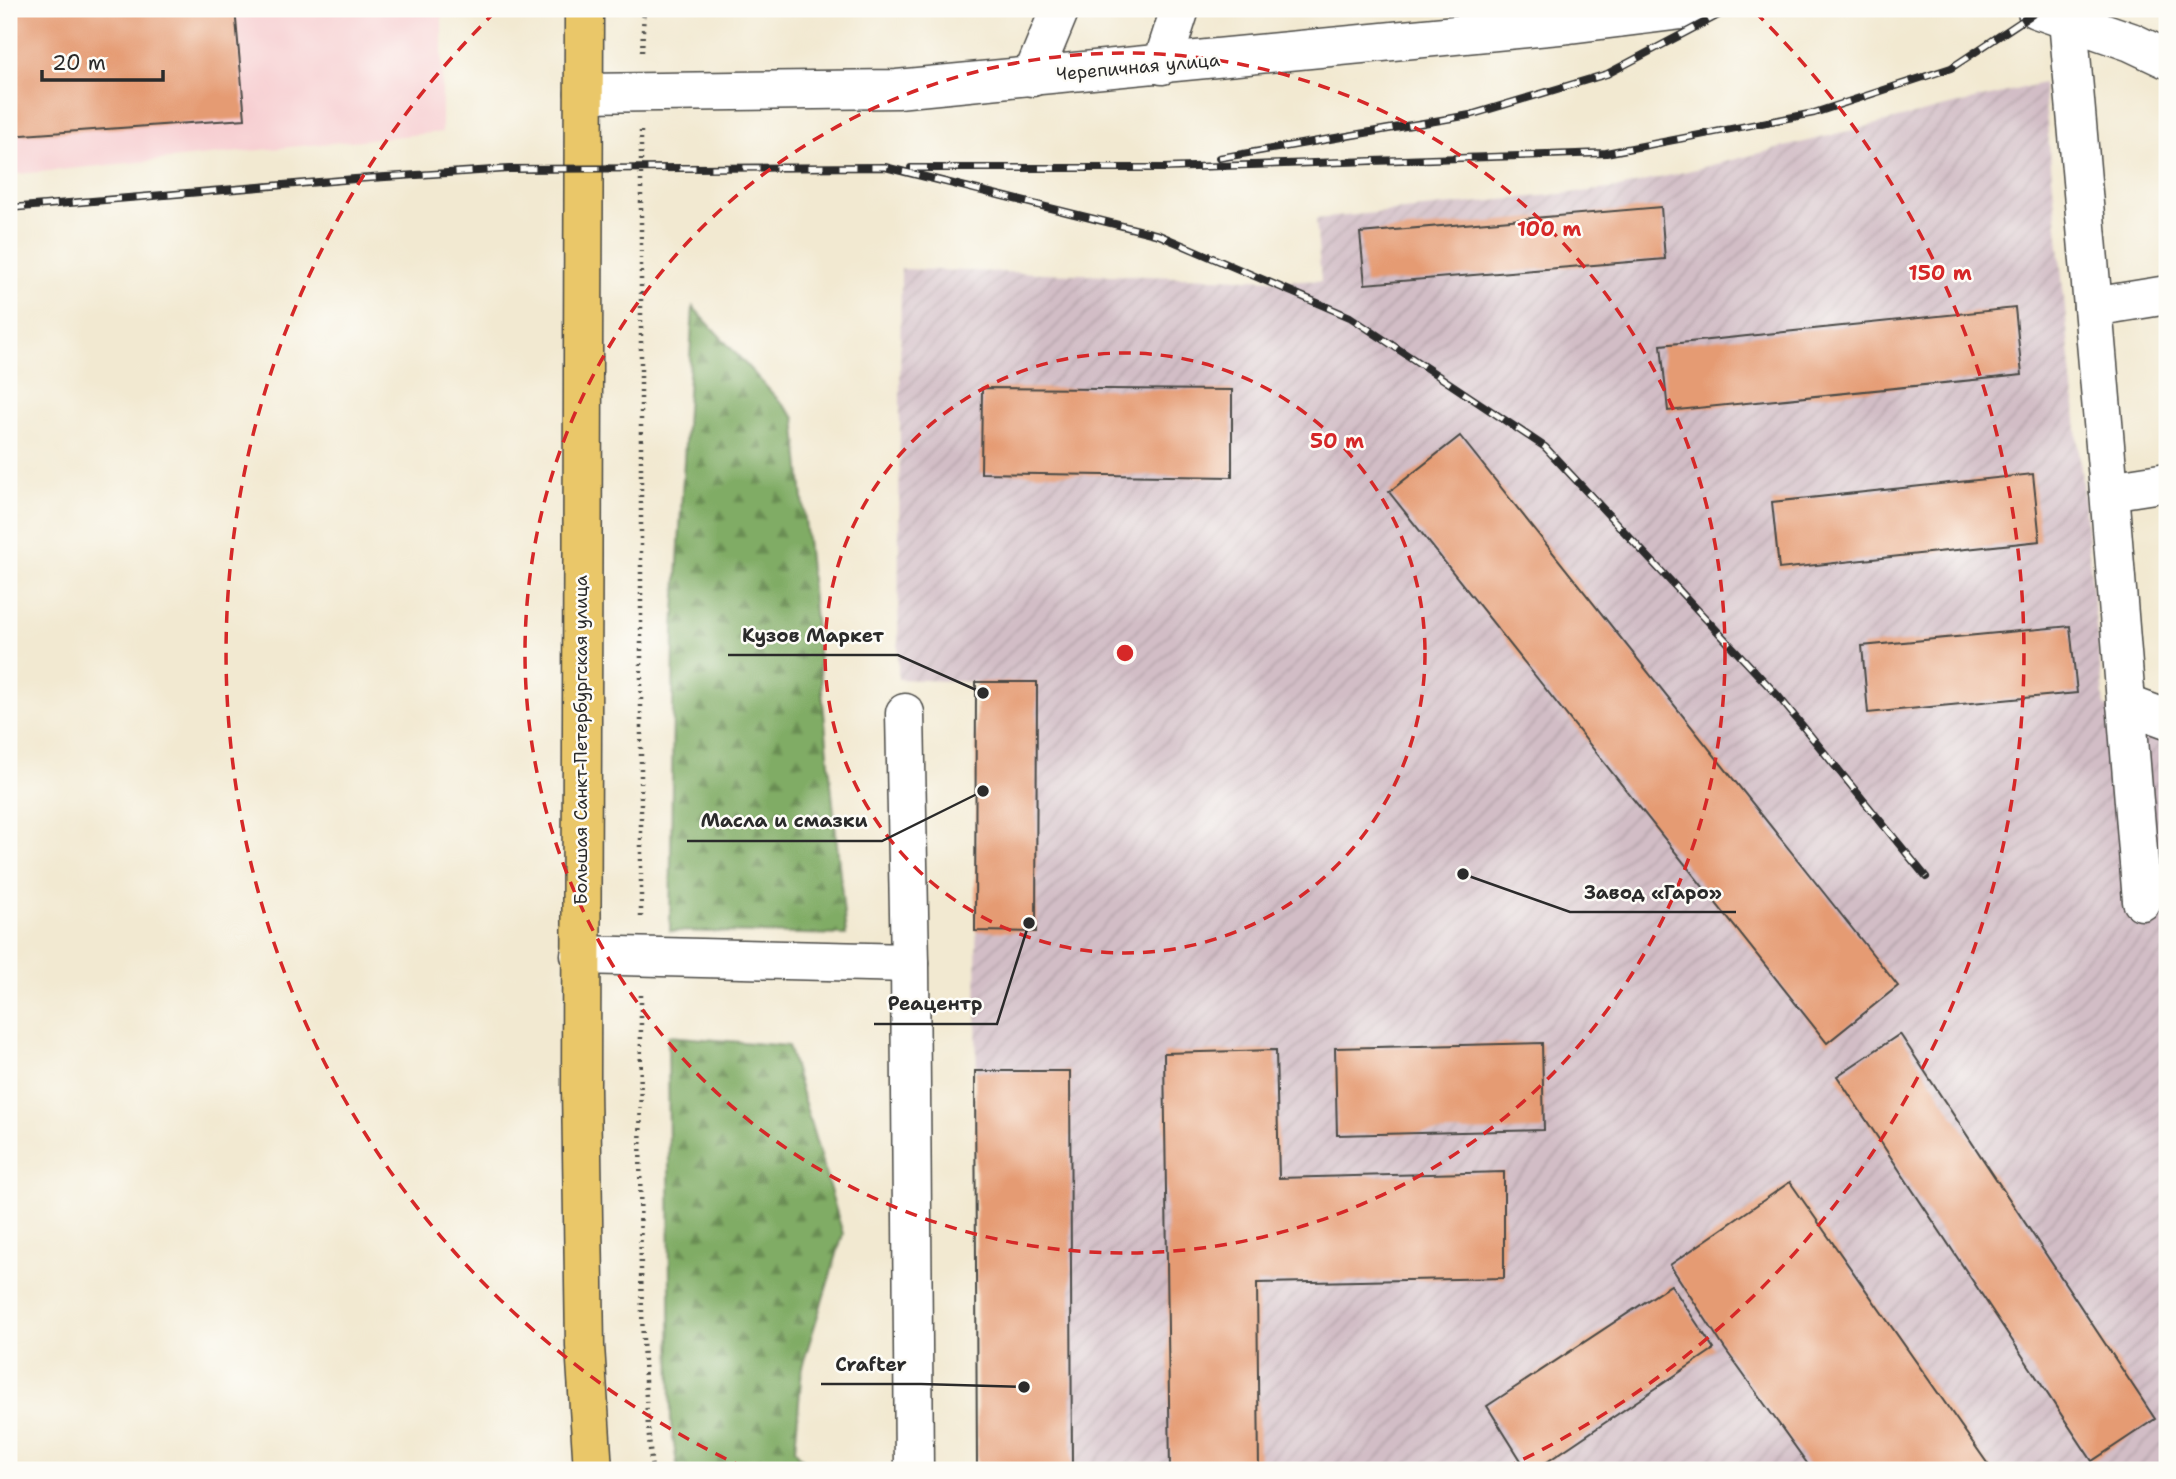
<svg xmlns="http://www.w3.org/2000/svg" width="2176" height="1479" viewBox="0 0 2176 1479" font-family="'Shantell Sans',sans-serif">
	<style>
		.built { fill: #f7cfd2 }
		.industrial { fill: url(#industrial-furrows) }
		.forest { fill: url(#forest-firs); stroke: #566c48; stroke-width: 2 }
		.building { fill: #e59b73 }
		.lines { fill: none; stroke-linecap: round; stroke-linejoin: round }
		.minor-casing { stroke: #494844; stroke-width: 41 }
		.major-casing { stroke: #494844; stroke-width: 41 }
		.path { stroke: #494844; stroke-width: 4.5; stroke-dasharray: 2 5; stroke-linecap: butt }
		.minor { stroke: #fff; stroke-width: 38 }
		.major { stroke: #eac769; stroke-width: 38 }
		.rail-casing { stroke: #2b2b2b; stroke-width: 8 }
		.rail { stroke: #fdfcf7; stroke-width: 5; stroke-dasharray: 16; stroke-linecap: butt }
		.ring { fill: none; stroke: #d62828; stroke-width: 3.5; stroke-dasharray: 12 9 }
		.labels { text-anchor: middle; stroke-width: 5; stroke-linejoin: round; paint-order: stroke }
		.street-label { font-size: 18px; fill: #2b2b2b; stroke: #fdfcf7 }
		.centre { fill: #d62828; stroke: #fdfcf7; stroke-width: 3.5 }
		.ring-label { font-size: 21px; text-anchor: middle; font-weight: bold; fill: #d62828; stroke: #fdfcf7; stroke-width: 5; stroke-linejoin: round; paint-order: stroke }
		.leader { fill: none; stroke: #2b2b2b; stroke-width: 2.5 }
		.callout-dot { fill: #2b2b2b; stroke: #fdfcf7; stroke-width: 2.5 }
		.callout-label { font-size: 19px; text-anchor: middle; font-weight: bold; fill: #2b2b2b; stroke: #fdfcf7; stroke-width: 5; stroke-linejoin: round; paint-order: stroke }
	</style>
	<defs>
		<pattern id="industrial-furrows" width="10" height="10" patternUnits="userSpaceOnUse" patternTransform="scale(1.75)"><rect width="10" height="10" fill="#d2bdc6"/><path d="M-1 1l2-2M0 10L10 0M9 11l2-2" fill="none" stroke="#b4a3aa"/></pattern>
		<pattern id="forest-firs" width="22" height="20" patternUnits="userSpaceOnUse" patternTransform="scale(1.75)"><rect width="22" height="20" fill="#80ac65"/><path d="M5 1l3.5 6h-7zM16 11l3.5 6h-7z" fill="#698c53"/></pattern>
	</defs>
	<rect width="100%" height="100%" fill="#fdfcf7"/>
	<filter id="ink" filterUnits="userSpaceOnUse"><feTurbulence type="fractalNoise" baseFrequency=".0143" numOctaves="2"/><feDisplacementMap in="SourceGraphic" scale="14" xChannelSelector="R" yChannelSelector="G"/><feConvolveMatrix kernelMatrix="1 2 1 2 8 2 1 2 1" color-interpolation-filters="sRGB"/></filter>
	<filter id="wash" filterUnits="userSpaceOnUse"><feTurbulence type="fractalNoise" baseFrequency=".00686" numOctaves="4" result="noise"/><feDisplacementMap in="SourceGraphic" scale="28" xChannelSelector="R" yChannelSelector="G"/><feGaussianBlur stdDeviation="1.57" result="paint"/><feColorMatrix in="noise" values="0 0 0 0 0 0 0 0 0 0 0 0 0 0 0 0 0 1.4 0 .05"/><feComposite in="paint" operator="in"/></filter>
	<g filter="url(#wash)">
		<rect width="100%" height="100%" fill="#f2e9d1"/>
		<polygon class="built" points="9,9 442,9 442,132 9,175"/>
		<polygon class="industrial" points="2043,83 2104,706 2167,736 2167,1470 977,1470 976,682 898,679 901,269 1321,281 1316,219 1619,188"/>
		<g class="forest">
			<polygon points="693,307 795,418 846,935 670,931 674,630"/>
			<polygon points="668,1036 788,1046 843,1234 802,1367 795,1450 811,1470 678,1470 671,1425"/>
		</g>
		<g id="blocks">
			<g class="building">
				<polygon points="9,9 235,9 245,119 9,136"/>
				<polygon points="1661,207 1665,259 1365,284 1360,233"/>
				<polygon points="2015,308 2022,375 1668,411 1661,345"/>
				<polygon points="982,388 1232,390 1232,477 981,473"/>
				<polygon points="1460,436 1898,986 1827,1043 1389,492"/>
				<polygon points="2033,474 2040,541 1779,569 1772,502"/>
				<polygon points="2070,626 2077,693 1868,713 1862,646"/>
				<polygon points="976,682 1037,682 1036,932 975,931"/>
				<polygon points="1900,1034 2155,1419 2092,1461 1837,1076"/>
				<polygon points="1542,1043 1544,1130 1337,1135 1335,1048"/>
				<polygon points="1276,1050 1279,1178 1504,1172 1504,1278 1257,1283 1259,1470 1170,1470 1164,1053"/>
				<polygon points="975,1071 1070,1071 1072,1470 977,1470"/>
				<polygon points="1790,1182 1992,1470 1812,1470 1725,1349 1670,1265"/>
				<polygon points="1671,1285 1714,1349 1535,1470 1527,1470 1487,1406"/>
			</g>
		</g>
	</g>
	<g filter="url(#ink)">
		<use href="#blocks" fill-opacity="0" stroke="#494844" stroke-width="2"/>
		<g class="lines">
			<defs>
				<g id="minor">
					<polyline points="2036,9 2131,42 2167,59"/>
					<polyline points="2068,20 2109,491 2142,901"/>
					<polyline points="1162,65 1180,9"/>
					<polyline points="1032,77 1060,9"/>
					<polyline points="584,93 897,89 1569,24 1690,9"/>
					<polyline points="2093,307 2167,295"/>
					<polyline points="2109,491 2167,482"/>
					<polyline points="2126,704 2167,719"/>
					<polyline points="905,713 910,963 914,1470"/>
					<polyline points="580,955 910,963"/>
				</g>
				<polyline id="major" points="584,9 581,1088 585,1346 593,1470"/>
			</defs>
			<use href="#minor" class="minor-casing"/>
			<use href="#major" class="major-casing"/>
			<g class="path">
				<polyline points="642,52 644,9"/>
				<polyline points="641,917 641,131"/>
				<path d="M 641,995 C 641,1153 636,1313 652,1470"/>
			</g>
			<use href="#minor" class="minor"/>
			<use href="#major" class="major"/>
			<defs>
				<g id="rail">
					<polyline points="1219,158 1470,115 1607,74 1730,9"/>
					<polyline points="911,168 1164,168 1606,153 1814,113 1951,68 2040,9"/>
					<polyline points="9,208 355,179 509,169 885,167 1159,235 1350,317 1545,447 1778,696 1926,877"/>
				</g>
			</defs>
			<use href="#rail" class="rail-casing"/>
			<use href="#rail" class="rail"/>
		</g>
	</g>
	<g class="ring">
		<circle cx="1125" cy="653" r="300"/>
		<circle cx="1125" cy="653" r="600"/>
		<path d="M745 1468A899 899 0 0 1 495 12M1755 12A899 899 0 0 1 1505 1468"/>
	</g>
	<g class="labels">
		<g class="street-label">
			<text transform="translate(1138 67) rotate(-5)" y="6">Черепичная улица</text>
			<text transform="translate(581 740) rotate(-90)" y="6">Большая Санкт-Петербургская улица</text>
		</g>
	</g>
	<circle cx="1125" cy="653" r="10" class="centre"/>
	<g class="ring-label">
		<text x="1549" y="236">100 m</text>
		<text x="1940" y="280">150 m</text>
		<text x="1337" y="448">50 m</text>
	</g>
	<path class="leader" d="M983 693L898 655H728M983 791L882 841H687M1463 874L1570 912H1736M1029 923L997 1024H874M1024 1387L921 1384H821"/>
	<g class="callout-dot">
		<circle cx="983" cy="693" r="7"/>
		<circle cx="983" cy="791" r="7"/>
		<circle cx="1463" cy="874" r="7"/>
		<circle cx="1029" cy="923" r="7"/>
		<circle cx="1024" cy="1387" r="7"/>
	</g>
	<g class="callout-label">
		<text x="813" y="642">Кузов Маркет</text>
		<text x="784" y="827">Масла и смазки</text>
		<text x="1653" y="899">Завод «Гаро»</text>
		<text x="935" y="1010">Реацентр</text>
		<text x="871" y="1371">Crafter</text>
	</g>
	<rect width="2176" height="1479" fill="none" stroke="#fdfcf7" stroke-width="35"/>
	<path d="M42 70v10h121v-10" fill="none" stroke="#2b2b2b" stroke-width="3.5"/>
	<text x="52" y="70" font-size="21" fill="#2b2b2b" stroke="#fdfcf7" stroke-width="5" paint-order="stroke">20 m</text>
</svg>
